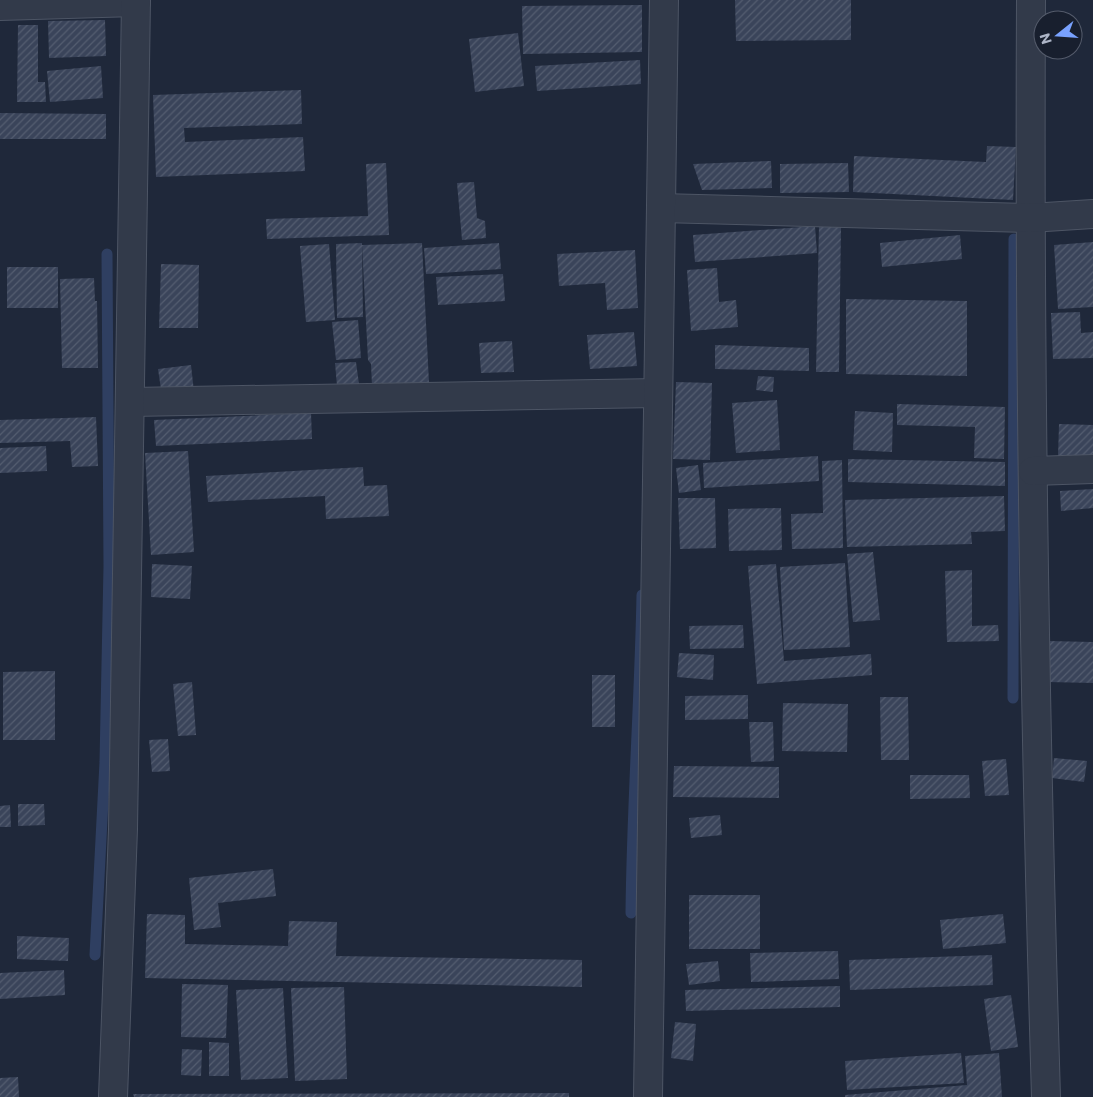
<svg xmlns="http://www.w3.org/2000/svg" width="1093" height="1097" viewBox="0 0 1093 1097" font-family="Commissioner,sans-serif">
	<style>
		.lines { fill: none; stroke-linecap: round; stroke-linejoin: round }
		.stream { stroke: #2f3f61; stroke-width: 11 }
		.building { fill: url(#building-hatch) }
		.street-casing { stroke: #4d5565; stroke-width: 30 }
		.street { stroke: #323a4a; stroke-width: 28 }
	</style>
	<defs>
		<pattern id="building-hatch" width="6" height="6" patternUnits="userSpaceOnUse" patternTransform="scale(1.25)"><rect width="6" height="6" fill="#3a445a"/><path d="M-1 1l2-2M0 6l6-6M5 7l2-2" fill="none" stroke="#545d70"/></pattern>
	</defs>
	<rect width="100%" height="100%" fill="#1f283a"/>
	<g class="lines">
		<g class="stream">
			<polyline points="1013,698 1014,239"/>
			<path d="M 631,913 C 632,807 640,701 642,595"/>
			<polyline points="95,955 105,762 109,566 107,254"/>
		</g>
	</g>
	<g class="building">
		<polygon points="735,0 851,0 851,40 736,41"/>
		<polygon points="642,5 642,52 523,54 522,6"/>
		<polygon points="105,20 106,56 49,58 48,21"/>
		<polygon points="18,25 38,25 38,82 45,82 46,102 17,102"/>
		<polygon points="518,33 524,86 475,92 469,39"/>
		<polygon points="640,60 641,84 537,91 535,66"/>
		<polygon points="101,66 103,98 50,102 47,71"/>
		<polygon points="301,90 302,124 184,128 185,142 303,137 305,171 156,177 153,95"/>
		<polygon points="0,113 106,114 106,139 0,139"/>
		<polygon points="987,146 1016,147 1013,200 853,192 854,156 986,162"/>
		<polygon points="771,161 772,188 702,190 693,164"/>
		<polygon points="386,163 389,235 267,239 266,219 368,216 366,164"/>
		<polygon points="848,163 849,192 780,193 780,164"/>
		<polygon points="474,182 477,218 485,221 486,238 462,240 457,183"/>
		<polygon points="819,225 841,226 839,372 816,372"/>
		<polygon points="815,226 817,253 695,262 693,235"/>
		<polygon points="960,235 962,259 882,267 880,243"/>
		<polygon points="1093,242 1093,307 1058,309 1054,245"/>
		<polygon points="362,243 363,317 337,318 336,244"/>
		<polygon points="422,243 429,383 372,386 371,364 368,360 362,245"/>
		<polygon points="499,243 501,269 426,274 424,248"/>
		<polygon points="329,244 335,320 306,322 300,246"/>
		<polygon points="635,250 638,308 607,310 605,283 559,286 557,254"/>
		<polygon points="161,264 199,265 198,328 159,328"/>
		<rect x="7" y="267" width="51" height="41"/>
		<polygon points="717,268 719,302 736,300 738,327 691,331 687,270"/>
		<polygon points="503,274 505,301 438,305 436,277"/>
		<polygon points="94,278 95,301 97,301 98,368 62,368 60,279"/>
		<polygon points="846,299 967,301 967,376 846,374"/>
		<polygon points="1080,312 1081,333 1093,332 1093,358 1053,359 1051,313"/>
		<polygon points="358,320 361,358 336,360 332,322"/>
		<polygon points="634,332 637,366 590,369 587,335"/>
		<polygon points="512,341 514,372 481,373 479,343"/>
		<polygon points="715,345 809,348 809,371 715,369"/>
		<polygon points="356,362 359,384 337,386 335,363"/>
		<polygon points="191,365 194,392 162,396 158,369"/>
		<polygon points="758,376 774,377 773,392 756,390"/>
		<polygon points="676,382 712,383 710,460 673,459"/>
		<polygon points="777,400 780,450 736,453 732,403"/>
		<polygon points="897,404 1005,407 1004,459 974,458 975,427 897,425"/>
		<polygon points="855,411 893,413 892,452 853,450"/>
		<polygon points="311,413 312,439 156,446 154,420"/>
		<polygon points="96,417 98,466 72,467 70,441 0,443 0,420"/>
		<polygon points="1059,424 1093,425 1093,457 1058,456"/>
		<polygon points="46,446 47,471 0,473 0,448"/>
		<polygon points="188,451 194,552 151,555 145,453"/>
		<polygon points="818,456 819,481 704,488 703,463"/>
		<polygon points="848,459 1005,462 1005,486 848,482"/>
		<polygon points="842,460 843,548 792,549 791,514 823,513 822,461"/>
		<polygon points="698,465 701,490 679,493 676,468"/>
		<polygon points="363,467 364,486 387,485 389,516 326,519 325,496 208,502 206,476"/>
		<polygon points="1093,489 1093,508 1061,511 1060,491"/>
		<polygon points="1004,496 1005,531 971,532 972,544 847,547 845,500"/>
		<polygon points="678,498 715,498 716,548 680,549"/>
		<polygon points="781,508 782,550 729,551 728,509"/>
		<polygon points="873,552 880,620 853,622 847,554"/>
		<polygon points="845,563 850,647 784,650 780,567"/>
		<polygon points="152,564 192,566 190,599 151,597"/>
		<polygon points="776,564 784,661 871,654 872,675 757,684 748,566"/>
		<polygon points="972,570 972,626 998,625 999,641 947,642 945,571"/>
		<polygon points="743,625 744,648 690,649 689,626"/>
		<polygon points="1048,641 1093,642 1093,683 1048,682"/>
		<polygon points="679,653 714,655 713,680 677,677"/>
		<polygon points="55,671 55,740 3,740 3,672"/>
		<rect x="592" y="675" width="23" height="52"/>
		<polygon points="192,682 196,735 178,736 173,684"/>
		<polygon points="748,695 748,719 685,720 685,696"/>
		<polygon points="880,697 908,697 909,760 881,760"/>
		<polygon points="783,703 848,704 847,752 782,751"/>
		<polygon points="749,722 773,722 774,761 751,762"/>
		<polygon points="168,739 170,771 152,772 149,740"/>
		<polygon points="1054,758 1087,761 1084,782 1052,778"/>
		<polygon points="1006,759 1009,795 985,796 982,761"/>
		<polygon points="674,766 779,767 779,798 673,797"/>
		<polygon points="910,775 969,775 970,798 910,799"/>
		<polygon points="18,804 44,804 45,825 18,826"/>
		<polygon points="10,805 11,827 0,827 0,806"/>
		<polygon points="720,815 722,835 691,838 689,818"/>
		<polygon points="273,869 276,896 218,903 221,927 194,930 189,878"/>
		<rect x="689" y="895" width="71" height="54"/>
		<polygon points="147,914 185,915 185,944 288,946 289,921 337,922 336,956 582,960 582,987 145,978"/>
		<polygon points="1003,914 1006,943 943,949 940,920"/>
		<polygon points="17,936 69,938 68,961 17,959"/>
		<polygon points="838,951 839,979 751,982 750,953"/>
		<polygon points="992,955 993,985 850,990 849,960"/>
		<polygon points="718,961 720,981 689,985 686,964"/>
		<polygon points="64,970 65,995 0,999 0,973"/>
		<polygon points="182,984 228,985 226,1038 181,1037"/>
		<polygon points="840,986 840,1007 686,1011 685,990"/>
		<polygon points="344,987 347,1079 295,1081 291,988"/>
		<polygon points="283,988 288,1078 241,1080 236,990"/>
		<polygon points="1011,995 1018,1047 991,1051 984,999"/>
		<polygon points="675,1022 696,1024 693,1061 671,1058"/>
		<polygon points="209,1042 229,1043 229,1076 209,1076"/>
		<polygon points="182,1049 202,1050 201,1076 181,1075"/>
		<polygon points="961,1053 964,1083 847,1090 845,1061"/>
		<polygon points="999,1053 1002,1097 845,1097 845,1095 967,1085 965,1056"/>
		<polygon points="18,1077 19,1097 0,1097 0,1078"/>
		<polygon points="569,1093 569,1097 134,1097 133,1094"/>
	</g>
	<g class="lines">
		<defs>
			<g id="street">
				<path d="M 1031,0 C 1029,366 1035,731 1046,1097"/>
				<polyline points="0,6 136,2"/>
				<polyline points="661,208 1030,218 1093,214"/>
				<polyline points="131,402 658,393"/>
				<polyline points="1033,471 1093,469"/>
				<polyline points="113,1097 123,829 136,0"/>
				<polyline points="648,1097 664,0"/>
			</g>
		</defs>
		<use href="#street" class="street-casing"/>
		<use href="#street" class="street"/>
	</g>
	<g transform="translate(1058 35) rotate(253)"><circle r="24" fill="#181f2e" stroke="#545b6b"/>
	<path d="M0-4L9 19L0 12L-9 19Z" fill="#79a2ff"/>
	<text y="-8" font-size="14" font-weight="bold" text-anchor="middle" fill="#adb5c7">N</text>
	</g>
</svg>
